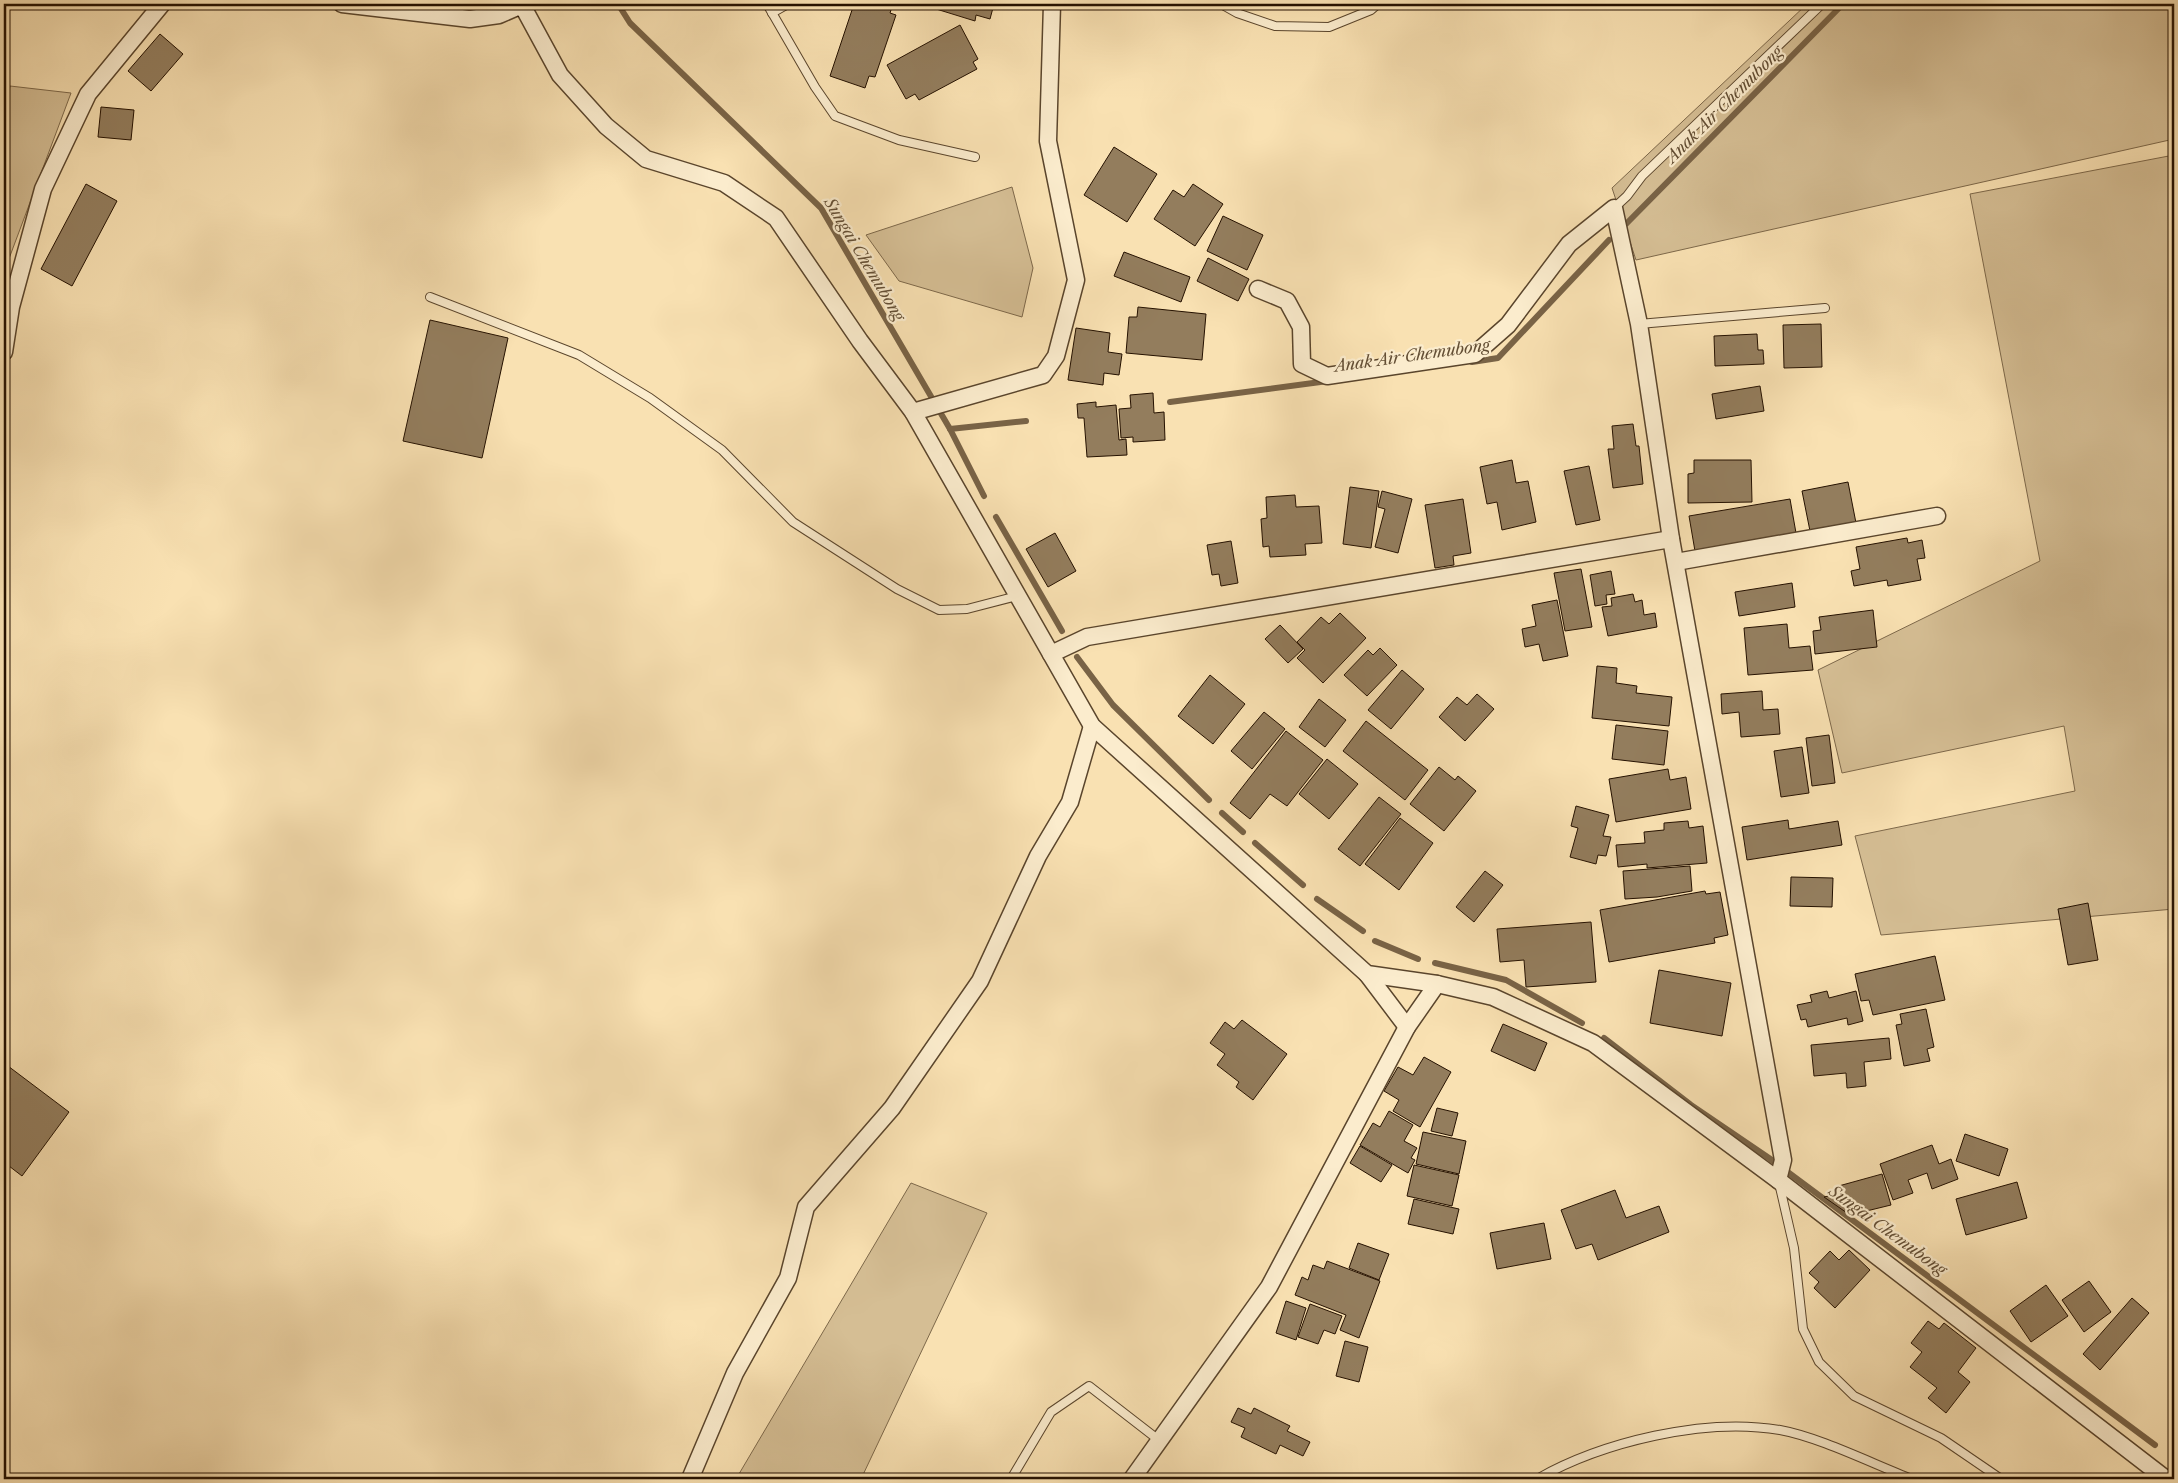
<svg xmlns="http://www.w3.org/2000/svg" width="2178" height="1483" viewBox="0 0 2178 1483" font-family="'Libre Caslon Text',serif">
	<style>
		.green { fill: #d5be94; stroke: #7d684a }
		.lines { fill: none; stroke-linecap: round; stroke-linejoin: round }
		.stream { stroke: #796346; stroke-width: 6 }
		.building { fill: #937d5d; stroke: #251100 }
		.lane-casing { stroke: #5a452c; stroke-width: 10 }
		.street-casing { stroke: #5a452c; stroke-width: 19 }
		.secondary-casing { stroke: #251100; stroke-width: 25 }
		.lane { stroke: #fbeccd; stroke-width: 8 }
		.street { stroke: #fbeccd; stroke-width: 16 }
		.secondary { stroke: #fbeccd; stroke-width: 22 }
		.labels { text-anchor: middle; stroke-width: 4.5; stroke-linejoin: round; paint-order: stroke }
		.water-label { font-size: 16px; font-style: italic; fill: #644f35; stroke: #fbeccd }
	</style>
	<rect width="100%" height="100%" fill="#f9e1b2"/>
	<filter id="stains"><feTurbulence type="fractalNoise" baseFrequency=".004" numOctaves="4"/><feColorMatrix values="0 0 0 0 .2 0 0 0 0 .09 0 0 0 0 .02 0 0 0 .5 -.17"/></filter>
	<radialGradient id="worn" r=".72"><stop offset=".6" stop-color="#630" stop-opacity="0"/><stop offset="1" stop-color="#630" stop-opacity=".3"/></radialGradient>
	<g class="green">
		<polygon points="1807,4 2174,4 2174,139 1636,260 1612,188"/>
		<polygon points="10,86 71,93 4,272 4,118"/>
		<polygon points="2174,155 2174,909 1881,935 1855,836 2075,791 2064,726 1842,773 1818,670 2040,561 1970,194"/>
		<polygon points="1012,187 1033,268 1022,317 899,281 866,235"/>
		<polygon points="911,1183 987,1213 861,1479 736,1479"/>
	</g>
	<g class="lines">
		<g class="stream">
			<polyline points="618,4 630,23 821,208 950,429 984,496"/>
			<polyline points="1626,224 1843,4"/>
			<polyline points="1472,362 1498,358 1609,240"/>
			<polyline points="1170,402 1328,381"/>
			<polyline points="950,429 1026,421"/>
			<polyline points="996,517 1062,631"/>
			<polyline points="1077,657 1113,705 1209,800"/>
			<polyline points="1222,813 1243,832"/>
			<polyline points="1255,843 1303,885"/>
			<polyline points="1317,899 1363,931"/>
			<polyline points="1375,941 1418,959"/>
			<polyline points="1435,963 1506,980 1582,1023"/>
			<polyline points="1604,1038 1691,1105 1769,1158 2155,1445"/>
		</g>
	</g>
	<g class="building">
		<polygon points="854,4 893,4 890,13 896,15 875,77 869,76 865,88 830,76"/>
		<polygon points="920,4 994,4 990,19 976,15 975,21"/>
		<polygon points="960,25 978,59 973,62 977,69 919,100 915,94 906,99 887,65"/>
		<polygon points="160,34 183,54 151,91 128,71"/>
		<polygon points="101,107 134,110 131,140 98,137"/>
		<polygon points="1114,147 1157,174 1127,222 1084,195"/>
		<polygon points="86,184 117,201 72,286 41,269"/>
		<polygon points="1193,184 1223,204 1195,246 1154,219 1173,190 1184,197"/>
		<polygon points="1223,216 1263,235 1247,270 1207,251"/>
		<polygon points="1124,252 1190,277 1181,302 1114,276"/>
		<polygon points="1208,258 1249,279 1238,301 1197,281"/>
		<polygon points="1138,307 1206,314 1202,360 1126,353 1129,317 1137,317"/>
		<polygon points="430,320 508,338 482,458 403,441"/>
		<polygon points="1821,324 1822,367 1784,368 1783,325"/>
		<polygon points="1076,328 1110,333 1108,352 1122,354 1119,375 1104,373 1103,385 1068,380"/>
		<polygon points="1757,334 1758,350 1763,350 1764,364 1715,366 1714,336"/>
		<polygon points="1760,386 1764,411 1716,419 1712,394"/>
		<polygon points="1153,393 1154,413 1164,412 1165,440 1133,442 1133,437 1121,438 1119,409 1131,408 1130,395"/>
		<polygon points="1096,402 1096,407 1116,405 1119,440 1126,439 1127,455 1087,457 1084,418 1078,418 1077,404"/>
		<polygon points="1633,424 1636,446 1639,446 1643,484 1613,488 1608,449 1614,449 1612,426"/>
		<polygon points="1512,460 1516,483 1528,481 1536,522 1502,530 1497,502 1487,504 1480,467"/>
		<polygon points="1694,460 1751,460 1752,502 1688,503 1688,474 1694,473"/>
		<polygon points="1589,466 1600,520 1576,525 1564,471"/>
		<polygon points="1848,482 1856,523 1810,531 1802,491"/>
		<polygon points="1350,487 1379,491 1371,548 1343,544"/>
		<polygon points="1382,491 1412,499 1398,553 1375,547 1385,509 1378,507"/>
		<polygon points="1295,495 1296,507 1319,506 1322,543 1305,544 1306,555 1270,557 1269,546 1263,547 1261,519 1267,518 1266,497"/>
		<polygon points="1463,499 1471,553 1453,556 1454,565 1435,568 1425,505"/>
		<polygon points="1790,499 1796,533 1696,557 1689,516"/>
		<polygon points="1055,533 1076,571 1048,587 1026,549"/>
		<polygon points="1907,538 1908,543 1922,540 1925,558 1917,559 1921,580 1888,586 1887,580 1854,586 1851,571 1860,569 1856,547"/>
		<polygon points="1231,541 1238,583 1221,586 1219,574 1212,575 1207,545"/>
		<polygon points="1581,569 1592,627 1565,631 1554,573"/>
		<polygon points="1611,571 1615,594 1606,595 1607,604 1595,606 1590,575"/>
		<polygon points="1792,583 1795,607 1739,616 1735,592"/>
		<polygon points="1633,594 1635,602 1642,600 1644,615 1655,613 1657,627 1608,636 1602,607 1612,606 1611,598"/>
		<polygon points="1557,600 1568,656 1543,661 1539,644 1525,647 1522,629 1536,626 1532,605"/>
		<polygon points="1873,610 1877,647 1815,654 1813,631 1821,630 1819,617"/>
		<polygon points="1340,613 1366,638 1323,683 1297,658 1305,650 1297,642 1321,617 1329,624"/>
		<polygon points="1787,624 1789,648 1810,646 1813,670 1748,675 1744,628"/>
		<polygon points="1280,625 1303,649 1288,663 1265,639"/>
		<polygon points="1380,648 1397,665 1367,696 1344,675 1368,650 1373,655"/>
		<polygon points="1597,666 1617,668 1616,683 1637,686 1636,693 1672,697 1669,726 1592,718"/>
		<polygon points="1402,670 1424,689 1391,729 1368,710"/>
		<polygon points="1210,675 1245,704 1213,744 1178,716"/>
		<polygon points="1762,691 1763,710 1778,709 1780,734 1741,737 1739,712 1722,714 1721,694"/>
		<polygon points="1477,694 1494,709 1465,741 1439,717 1457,697 1467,705"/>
		<polygon points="1319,699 1346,720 1325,747 1299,727"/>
		<polygon points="1264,712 1285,729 1252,769 1231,751"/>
		<polygon points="1366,721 1428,770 1405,800 1343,751"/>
		<polygon points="1616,725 1668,731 1664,765 1612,759"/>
		<polygon points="1286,731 1323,760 1287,806 1270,794 1250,819 1230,803"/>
		<polygon points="1829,735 1835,783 1812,786 1806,738"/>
		<polygon points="1802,747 1809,793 1781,797 1774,751"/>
		<polygon points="1327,759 1358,784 1329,819 1299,794"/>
		<polygon points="1439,767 1455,780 1458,776 1476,791 1444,831 1410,804"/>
		<polygon points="1668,769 1670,780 1686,777 1691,809 1616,822 1609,779"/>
		<polygon points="1379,797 1401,814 1360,866 1338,849"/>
		<polygon points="1576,806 1609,815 1603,836 1611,837 1606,856 1598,855 1596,864 1570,857 1578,828 1571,826"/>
		<polygon points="1400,818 1433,843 1399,890 1365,864"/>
		<polygon points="1788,820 1789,829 1838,821 1842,845 1747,860 1742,827"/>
		<polygon points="1688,821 1689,828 1703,826 1707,863 1647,868 1647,864 1618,867 1616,845 1645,843 1644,832 1664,830 1664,823"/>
		<polygon points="1690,866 1692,891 1657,897 1625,899 1623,871"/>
		<polygon points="1485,871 1503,885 1474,922 1456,907"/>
		<polygon points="1791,877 1833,878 1832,907 1790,906"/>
		<polygon points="1705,891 1706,894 1720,892 1728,935 1714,938 1715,943 1609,962 1600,910"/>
		<polygon points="2088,903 2098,960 2068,965 2058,909"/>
		<polygon points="1591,922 1596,982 1526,987 1524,960 1500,962 1497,929"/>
		<polygon points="1935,956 1945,1000 1873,1015 1869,1000 1861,1001 1855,974"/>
		<polygon points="1659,970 1731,983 1722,1036 1650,1023"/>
		<polygon points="1827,991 1829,998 1856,991 1863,1021 1848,1025 1847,1018 1808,1027 1806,1019 1801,1020 1797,1005 1812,1002 1810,995"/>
		<polygon points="1926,1009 1934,1047 1927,1049 1930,1061 1904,1066 1896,1025 1902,1024 1900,1014"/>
		<polygon points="1242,1020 1287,1054 1253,1100 1236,1087 1239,1082 1217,1065 1225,1054 1210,1043 1225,1022 1234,1029"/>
		<polygon points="1503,1024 1547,1043 1535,1071 1491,1051"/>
		<polygon points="1889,1038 1891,1059 1864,1062 1866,1086 1847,1088 1846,1073 1814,1076 1811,1045"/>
		<polygon points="1424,1057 1451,1072 1420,1127 1393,1111 1399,1100 1384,1091 1398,1067 1413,1075"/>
		<polygon points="4,1063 69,1112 22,1176 9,1166 4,1173"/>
		<polygon points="1437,1108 1458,1113 1452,1136 1431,1131"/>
		<polygon points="1389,1111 1413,1125 1404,1141 1417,1148 1411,1158 1415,1160 1408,1173 1360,1145 1373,1123 1380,1127"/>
		<polygon points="1423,1132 1466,1141 1459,1174 1416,1164"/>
		<polygon points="1965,1134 2008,1149 1999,1176 1956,1161"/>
		<polygon points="1932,1145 1939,1164 1951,1159 1958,1179 1932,1189 1927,1173 1908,1180 1913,1193 1893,1200 1880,1164"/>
		<polygon points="1360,1146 1392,1165 1381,1182 1350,1163"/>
		<polygon points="1414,1165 1459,1175 1452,1206 1407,1196"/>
		<polygon points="1882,1174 1891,1205 1850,1215 1824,1197 1837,1194 1835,1187"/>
		<polygon points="2017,1182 2027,1218 1966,1235 1956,1199"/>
		<polygon points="1615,1190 1626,1218 1659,1206 1669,1232 1598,1260 1592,1244 1576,1249 1561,1210"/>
		<polygon points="1414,1199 1459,1209 1453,1234 1408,1224"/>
		<polygon points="1544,1223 1551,1259 1497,1269 1490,1233"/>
		<polygon points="1358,1243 1389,1254 1379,1280 1349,1268"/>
		<polygon points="1849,1250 1870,1270 1835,1308 1814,1288 1819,1282 1809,1273 1830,1251 1839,1260"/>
		<polygon points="1327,1261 1380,1281 1359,1338 1340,1330 1346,1315 1295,1295 1302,1277 1308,1280 1313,1265 1324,1269"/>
		<polygon points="2089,1281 2111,1312 2084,1332 2062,1300"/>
		<polygon points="2046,1285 2068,1316 2031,1342 2010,1311"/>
		<polygon points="2132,1298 2149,1313 2100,1370 2083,1354"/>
		<polygon points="1286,1301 1306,1308 1296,1340 1276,1333"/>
		<polygon points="1310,1304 1342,1316 1335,1334 1324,1330 1318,1344 1298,1337"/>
		<polygon points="1928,1321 1939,1329 1944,1323 1976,1348 1958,1372 1970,1382 1946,1413 1928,1398 1937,1388 1910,1367 1922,1352 1911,1343"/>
		<polygon points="1345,1341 1368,1347 1359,1382 1336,1376"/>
		<polygon points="1238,1408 1251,1414 1254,1408 1290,1426 1287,1431 1310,1442 1303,1456 1280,1445 1276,1454 1241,1437 1245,1428 1231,1422"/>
	</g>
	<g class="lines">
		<defs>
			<g id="lane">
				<polyline points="767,4 815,87 835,116 899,140 975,157"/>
				<polyline points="1221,4 1237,13 1275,26 1329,27 1371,10 1378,4"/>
				<polyline points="772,13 788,4"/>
				<polyline points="1614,208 1627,196 1642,176 1822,4"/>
				<polyline points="430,297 579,355 650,398 722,450 793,522 897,589 939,610 967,609 1017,596"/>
				<polyline points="1639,324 1825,308"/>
				<polyline points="1779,1183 1794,1248 1803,1329 1819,1362 1854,1396 1941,1438 2001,1479"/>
				<polyline points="1011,1479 1051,1412 1089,1386 1160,1441"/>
				<path d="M 1537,1479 C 1602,1442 1705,1417 1780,1430 C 1819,1437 1873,1464 1912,1479"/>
			</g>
			<g id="street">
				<polyline points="342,4 470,19 499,15 522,5 560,75 606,126 646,159 724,183 776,218 860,341 913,412 1092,726 1367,974 1437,984 1493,997 1593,1043 1778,1180 2166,1479"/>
				<polyline points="1258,289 1287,301 1301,327 1302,364 1327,376 1475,354 1508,325 1569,244 1614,208 1639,324 1671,539 1783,1160 1778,1180"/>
				<polyline points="4,352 11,307 43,189 88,94 162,4"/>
				<polyline points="913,412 1043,375 1056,356 1076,280 1048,141 1052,4"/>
				<polyline points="1676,562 1937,516"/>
				<polyline points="1051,654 1087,637 1671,539"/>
				<polyline points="1367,974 1407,1027"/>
				<polyline points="690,1479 735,1373 788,1278 806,1207 892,1108 980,981 1038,856 1070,802 1092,726"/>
				<polyline points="1132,1479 1269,1287 1407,1027 1437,984"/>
			</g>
			<polyline id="secondary" points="521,4 522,5"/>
		</defs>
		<use href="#lane" class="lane-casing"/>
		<use href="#street" class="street-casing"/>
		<use href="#secondary" class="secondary-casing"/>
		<use href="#lane" class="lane"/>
		<use href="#street" class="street"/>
		<use href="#secondary" class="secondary"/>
	</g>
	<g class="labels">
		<g class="water-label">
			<text transform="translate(1724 104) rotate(-45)" y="6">Anak Air Chemubong</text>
			<text transform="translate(865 259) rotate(59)" y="6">Sungai Chemubong</text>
			<text transform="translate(1412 355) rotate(-8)" y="6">Anak Air Chemubong</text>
			<text transform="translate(1888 1230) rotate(36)" y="6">Sungai Chemubong</text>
		</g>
	</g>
	<rect width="2178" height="1483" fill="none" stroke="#f9e1b2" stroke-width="20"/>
	<rect x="5" y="5" width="2168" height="1473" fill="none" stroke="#251100" stroke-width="2.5"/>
	<rect x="10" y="10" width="2158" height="1463" fill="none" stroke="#251100"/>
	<rect width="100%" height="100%" filter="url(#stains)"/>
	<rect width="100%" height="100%" fill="url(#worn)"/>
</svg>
